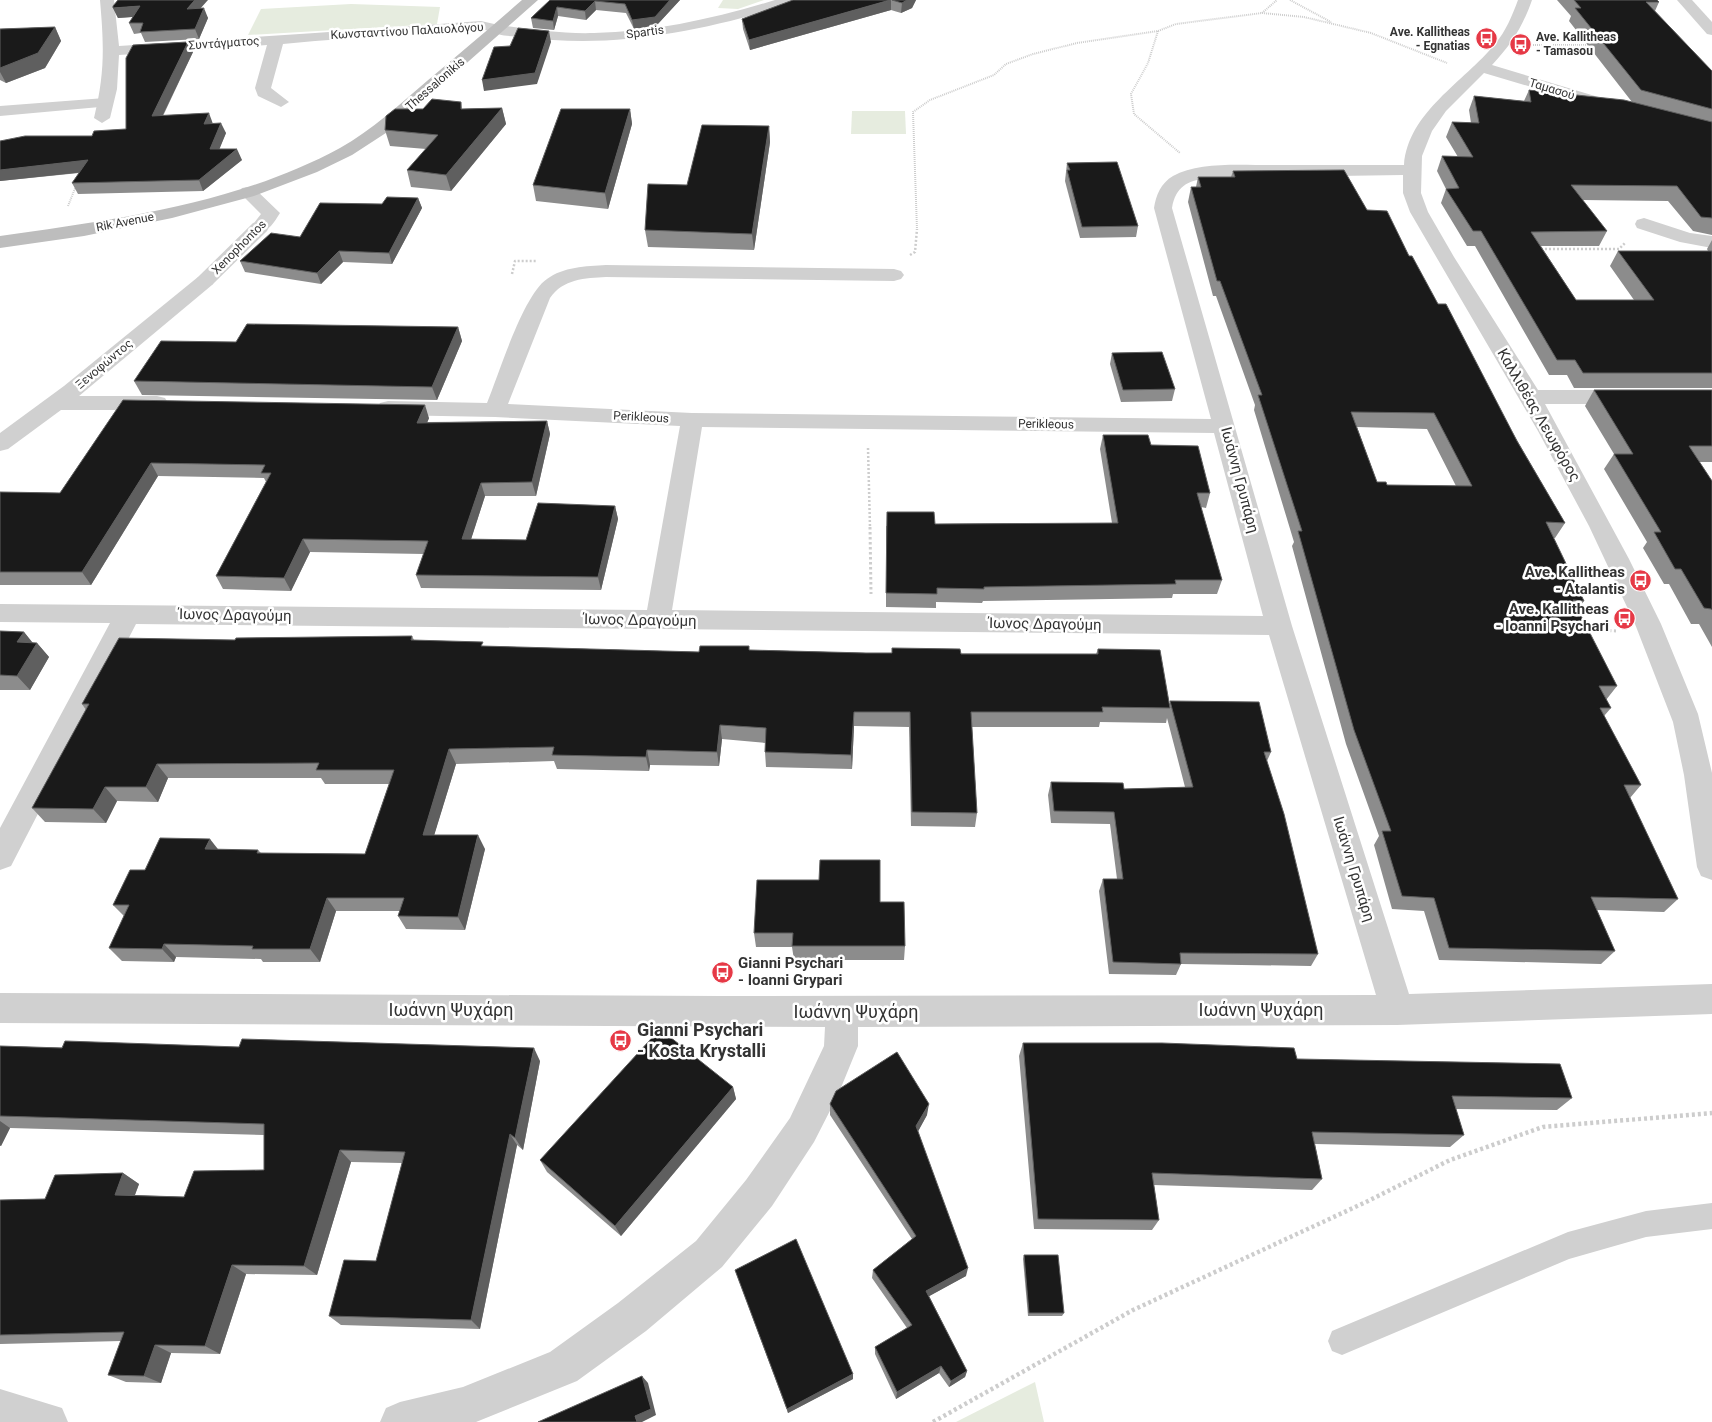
<svg xmlns="http://www.w3.org/2000/svg" width="1712" height="1422" viewBox="0 0 1712 1422" font-family="Roboto,sans-serif">
	<style>
		.green { fill: #e6ecdf }
		.lines { fill: none; stroke-linecap: round; stroke-linejoin: round }
		.path-far3 { stroke: #cdcdcd; stroke-width: 2; stroke-dasharray: 1 1; stroke-linecap: butt }
		.path-far2 { stroke: #cdcdcd; stroke-width: 2.5; stroke-dasharray: 2 2; stroke-linecap: butt }
		.path-far1 { stroke: #cdcdcd; stroke-width: 3; stroke-dasharray: 2.5 2.5; stroke-linecap: butt }
		.path { stroke: #cdcdcd; stroke-width: 4.5; stroke-dasharray: 3 3; stroke-linecap: butt }
		.service { fill: #d0d0d0; fill-rule: evenodd }
		.pedestrian { fill: #d0d0d0; fill-rule: evenodd }
		.minor { fill: #d0d0d0; fill-rule: evenodd }
		.secondary { fill: #bdbdbd; fill-rule: evenodd }
		.wall { fill: #8c8c8c; fill-rule: evenodd }
		.shaded-wall { fill: #5f5f5f }
		.building { fill: #1a1a1a; stroke: #5f5f5f; fill-rule: evenodd }
		.labels { text-anchor: middle; stroke-width: 5; stroke-linejoin: round; paint-order: stroke }
		.far-street-label { font-size: 12px; fill: #333; stroke: #fff }
		.far-poi-label { font-size: 12px; font-weight: bold; fill: #333; stroke: #fff; text-anchor: end }
		.street-label { font-size: 15px; fill: #333; stroke: #fff }
		.poi-label { font-size: 15px; font-weight: bold; fill: #333; stroke: #fff; text-anchor: end }
		.near-street-label { font-size: 18px; fill: #333; stroke: #fff }
		.near-poi-label { font-size: 18px; font-weight: bold; fill: #333; stroke: #fff; text-anchor: start }
	</style>
	<rect width="100%" height="100%" fill="#fff"/>
	<g class="green">
		<polygon points="723,0 764,0 738,9 718,8"/>
		<polygon points="351,4 440,7 437,24 248,35 261,9"/>
		<polygon points="852,111 905,111 906,134 851,134"/>
		<polygon points="1035,1382 1044,1422 956,1422"/>
	</g>
	<g class="lines">
		<g class="path-far3">
			<polyline points="1290,0 1331,22"/>
			<polyline points="1262,13 1277,0"/>
			<polyline points="1158,31 1148,63 1131,94 1134,114 1180,153"/>
			<polyline points="1533,45 1589,45"/>
			<polyline points="68,206 76,186"/>
			<polyline points="917,230 913,112 930,100 994,75 1006,64 1033,54 1077,43 1158,31 1176,24 1262,13 1304,17 1371,33 1447,63"/>
		</g>
		<g class="path-far2">
			<polyline points="1541,249 1619,249 1626,242"/>
			<polyline points="910,255 915,252 917,229"/>
			<polyline points="512,274 515,261 536,261"/>
			<polyline points="868,448 870,528"/>
		</g>
		<g class="path-far1">
			<polyline points="870,527 871,594"/>
			<polyline points="1584,629 1616,631"/>
		</g>
		<polyline class="path" points="933,1422 1133,1310 1366,1202 1450,1160 1543,1127 1712,1113"/>
		<polygon class="service" points="1712,1203 1712,1229 1646,1237 1569,1259 1342,1355 1332,1351 1328,1341 1332,1331 1568,1232 1646,1211"/>
		<g class="pedestrian">
			<polygon points="481,21 503,26 505,29 498,33 481,29 315,41 308,37 315,33"/>
			<polygon points="105,98 113,103 111,106 0,116 0,106"/>
			<polygon points="260,221 267,223 269,227 267,231 212,285 198,285 195,281 198,277 253,223"/>
		</g>
		<g class="minor">
			<path d="M 100,0 L 114,0 L 119,46 L 315,33 L 322,37 L 315,41 L 283,44 L 271,88 L 289,102 L 281,107 L 258,96 L 255,88 L 267,45 L 119,55 L 117,89 L 110,118 L 102,123 L 94,118 C 105,73 104,46 100,0 Z"/>
			<path d="M 775,0 L 797,0 L 795,3 C 706,30 616,50 523,37 C 514,36 496,37 491,29 L 498,25 C 530,29 561,34 594,33 C 655,32 716,18 775,0 Z"/>
			<path d="M 1518,0 L 1532,0 C 1523,26 1511,45 1492,65 L 1615,102 L 1617,105 L 1609,110 L 1484,73 L 1446,111 L 1432,131 L 1422,156 L 1421,193 L 1428,212 L 1454,257 L 1538,390 L 1629,390 L 1637,392 L 1640,397 L 1637,402 L 1629,404 L 1545,404 L 1629,559 L 1661,624 L 1698,714 L 1712,773 L 1712,880 L 1701,876 L 1697,867 L 1684,775 L 1673,722 L 1635,624 L 1589,526 L 1538,431 L 1410,212 L 1403,193 L 1403,175 L 1208,178 C 1187,181 1176,186 1172,208 L 1292,626 L 1409,994 L 1712,984 L 1712,1014 L 1397,1025 L 858,1027 L 858,1046 L 838,1095 L 814,1142 L 772,1206 L 722,1267 L 646,1331 L 577,1381 L 476,1422 L 380,1422 L 386,1408 L 400,1402 L 463,1387 L 550,1352 L 618,1303 L 696,1241 L 746,1180 L 790,1118 L 824,1046 L 825,1027 L 0,1023 L 0,993 L 720,996 L 1376,995 L 1269,635 L 136,624 L 11,866 L 0,870 L 0,828 L 110,623 L 0,622 L 0,604 L 647,610 L 680,426 L 495,417 L 388,415 L 380,413 L 377,408 L 380,403 L 388,401 L 487,403 C 499,374 523,295 547,279 C 563,267 586,266 606,265 L 894,269 L 901,271 L 904,275 L 901,279 L 894,281 L 606,277 C 585,278 563,279 550,298 L 508,404 L 692,413 L 1211,419 L 1154,208 C 1156,195 1161,183 1173,176 C 1201,160 1250,166 1282,165 C 1323,165 1363,165 1404,165 C 1408,112 1464,82 1495,44 C 1506,31 1512,16 1518,0 ZM 702,427 L 1214,433 L 1263,616 L 672,610 Z"/>
			<polygon points="1677,0 1692,0 1712,22 1712,35 1707,34"/>
			<path d="M 248,187 L 254,188 L 280,213 C 273,224 268,234 253,231 L 251,227 L 261,214 L 239,192 L 242,188 Z"/>
			<polygon points="1644,218 1690,233 1712,236 1712,248 1680,242 1637,228 1635,224 1637,220"/>
			<polygon points="205,275 212,277 215,281 212,285 79,396 157,396 165,398 168,403 165,408 157,410 61,410 8,449 0,451 0,433 64,386 198,277"/>
			<polygon points="0,1389 62,1408 68,1422 0,1422"/>
		</g>
		<path class="secondary" d="M 522,0 L 538,0 L 392,129 L 352,155 L 317,172 L 254,196 L 172,218 L 84,236 L 0,248 L 0,236 C 114,220 237,204 340,148 C 372,130 399,105 427,81 C 459,54 491,27 522,0 Z"/>
	</g>
	<g class="wall">
		<polygon points="550,0 680,0 656,26 634,29 626,13 596,10 586,20 558,16 554,30 533,28 531,18"/>
		<polygon points="793,0 916,0 912,8 901,13 891,10 750,50 743,29 742,19"/>
		<polygon points="1557,0 1657,0 1659,2 1655,11 1712,71 1712,235 1693,231 1668,201 1582,200 1607,231 1599,246 1541,246 1576,300 1634,300 1610,266 1618,251 1708,251 1707,249 1712,240 1712,388 1574,388 1567,375 1549,375 1475,246 1467,246 1441,203 1446,189 1437,171 1442,156 1458,157 1446,137 1452,122 1471,123 1469,110 1474,96 1524,101 1529,90 1632,102 1569,21 1571,16"/>
		<polygon points="113,8 201,8 208,18 199,39 145,42 141,33 134,34 129,23 133,17 118,18"/>
		<polygon points="55,27 61,41 45,68 6,83 0,80 0,29"/>
		<polygon points="188,42 193,52 163,116 213,123 226,133 219,149 242,160 203,191 78,194 72,183 79,173 0,181 0,141 92,136 126,129"/>
		<polygon points="461,102 462,109 502,108 506,124 451,191 411,187 407,170 426,149 390,146 385,130 423,109"/>
		<polygon points="630,109 632,124 608,209 536,201 533,185"/>
		<polygon points="769,126 770,142 754,250 648,247 645,230 687,185"/>
		<polygon points="1067,163 1138,226 1136,237 1080,238 1065,181"/>
		<path d="M 1233,171 L 1367,210 L 1409,256 L 1438,304 L 1565,523 L 1555,538 L 1553,538 L 1584,601 L 1577,610 L 1617,686 L 1606,700 L 1611,708 L 1604,716 L 1641,785 L 1630,798 L 1678,899 L 1664,912 L 1597,910 L 1615,951 L 1601,964 L 1439,960 L 1424,911 L 1392,909 L 1374,845 L 1379,836 L 1346,744 L 1292,546 L 1294,542 L 1254,410 L 1255,405 L 1216,296 L 1213,296 L 1188,202 L 1191,187 L 1196,187 L 1198,177 L 1231,177 ZM 1357,427 L 1427,429 L 1456,486 L 1387,485 L 1377,482 Z"/>
		<polygon points="418,198 422,208 392,264 343,262 321,284 245,272 240,261 382,204"/>
		<polygon points="458,327 462,341 437,400 142,395 134,381 236,342"/>
		<polygon points="1112,353 1175,389 1172,401 1121,402 1110,364"/>
		<polygon points="1594,390 1712,390 1712,462 1699,462 1712,481 1712,647 1699,624 1691,624 1669,584 1664,584 1643,548 1647,542 1604,469 1614,454 1585,406"/>
		<polygon points="123,400 429,418 427,422 547,421 550,434 536,496 485,496 471,539 526,540 615,506 618,519 601,590 421,588 416,575 424,554 310,552 291,591 223,589 216,576 266,482 264,478 158,476 91,585 0,585 0,492 60,493"/>
		<polygon points="1103,435 1151,445 1210,493 1206,508 1201,507 1222,580 1217,594 1173,594 1172,598 983,601 982,603 936,602 936,608 886,607 886,526 935,524 1112,523 1100,449"/>
		<polygon points="0,631 24,632 33,643 37,643 49,657 30,690 0,690"/>
		<polygon points="412,636 414,640 484,646 699,652 749,646 749,650 866,653 1096,654 1098,649 1170,704 1170,701 1271,752 1267,761 1318,954 1311,966 1181,964 1176,975 1109,974 1099,891 1103,879 1117,879 1110,824 1051,823 1048,795 1051,782 1124,789 1185,787 1167,718 1166,723 1100,722 1099,727 972,727 977,813 975,827 911,826 909,727 854,726 852,769 766,767 765,752 766,743 722,739 719,766 650,765 649,771 557,769 554,761 456,764 434,835 485,849 465,930 406,929 398,916 400,911 336,911 320,962 263,962 261,959 176,957 174,962 122,961 109,948 124,916 113,905 145,870 218,850 258,850 261,853 365,854 389,784 325,784 321,778 168,778 158,802 117,801 106,823 45,822 32,808 86,710 82,704 235,640"/>
		<polygon points="880,902 905,946 904,960 794,960 792,947 756,947 754,933"/>
		<polygon points="1023,1043 1297,1059 1572,1098 1557,1110 1456,1109 1464,1135 1450,1147 1315,1144 1322,1179 1312,1190 1154,1185 1159,1220 1152,1230 1034,1229 1019,1056"/>
		<polygon points="0,1046 540,1061 523,1150 517,1145 480,1329 341,1325 329,1316 376,1261 402,1163 351,1162 317,1275 246,1274 220,1354 171,1353 161,1383 126,1382 108,1375 121,1341 0,1344 0,1200 45,1199 123,1173 139,1184 135,1195 184,1197 264,1170 264,1135 10,1128 1,1146 0,1146"/>
		<polygon points="733,1087 736,1099 621,1236 547,1172 540,1160"/>
		<polygon points="830,1104 927,1115 918,1131 966,1276 929,1296 967,1371 965,1377 949,1387 939,1373 896,1399 875,1354 875,1347 907,1328 872,1278 873,1270 912,1239 830,1115"/>
		<polygon points="1024,1255 1064,1313 1062,1316 1028,1316 1023,1259"/>
		<polygon points="735,1270 853,1379 788,1413"/>
	</g>
	<g class="shaded-wall">
		<polygon points="195,0 208,0 191,19 187,9"/>
		<polygon points="670,0 680,0 656,26 634,29 632,20"/>
		<polygon points="891,0 891,10 750,50 749,40"/>
		<polygon points="907,0 916,0 912,8 901,13 902,3"/>
		<polygon points="595,1 596,10 586,20 585,11"/>
		<polygon points="140,6 144,16 118,18 113,8"/>
		<polygon points="557,7 558,16 554,30 553,21"/>
		<polygon points="204,8 208,18 199,39 195,29"/>
		<polygon points="55,27 61,41 45,68 6,83 0,72 0,68"/>
		<polygon points="549,31 551,42 537,84 484,91 482,80"/>
		<polygon points="188,42 193,52 157,127 152,116"/>
		<polygon points="502,108 506,124 451,191 446,175"/>
		<polygon points="630,109 632,124 608,209 605,193"/>
		<polygon points="209,113 213,124 204,124"/>
		<polygon points="221,123 226,133 215,160 210,149"/>
		<polygon points="769,126 770,142 754,250 752,234"/>
		<polygon points="237,149 242,160 203,191 199,180"/>
		<polygon points="88,160 94,171 0,181 0,170"/>
		<polygon points="418,198 422,208 392,264 389,253"/>
		<polygon points="339,251 343,262 321,284 317,273"/>
		<polygon points="458,327 462,341 437,400 432,387"/>
		<polygon points="425,405 429,418 422,436 417,423"/>
		<polygon points="547,421 550,434 536,496 532,482"/>
		<polygon points="151,463 158,476 91,585 82,572"/>
		<polygon points="481,483 485,496 467,552 462,539"/>
		<polygon points="615,506 618,519 601,590 598,577"/>
		<polygon points="303,539 310,552 291,591 284,578"/>
		<polygon points="24,632 35,646 37,643 49,657 30,690 17,676 17,642"/>
		<polygon points="854,712 854,726 852,769 851,755"/>
		<polygon points="720,725 722,739 719,766 717,752"/>
		<polygon points="449,749 456,764 430,849 423,835"/>
		<polygon points="647,750 650,765 649,771 646,757"/>
		<polygon points="157,764 168,778 158,802 146,787"/>
		<polygon points="105,787 117,801 106,823 93,809"/>
		<polygon points="478,835 485,849 465,930 458,917"/>
		<polygon points="210,839 221,853 205,849"/>
		<polygon points="327,898 336,911 320,962 310,949"/>
		<polygon points="164,944 176,957 174,962 162,949"/>
		<polygon points="534,1048 540,1061 523,1150 515,1138"/>
		<polygon points="733,1087 736,1099 621,1236 615,1226"/>
		<polygon points="929,1104 927,1115 915,1137 916,1126"/>
		<polygon points="0,1121 10,1128 1,1146 0,1145"/>
		<polygon points="510,1134 517,1145 480,1329 471,1320"/>
		<polygon points="340,1150 351,1162 317,1275 304,1266"/>
		<polygon points="123,1173 139,1184 131,1205 115,1195"/>
		<polygon points="232,1265 246,1274 220,1354 205,1346"/>
		<polygon points="968,1268 966,1276 924,1299 926,1291"/>
		<polygon points="155,1345 171,1353 161,1383 144,1376"/>
		<polygon points="941,1366 939,1373 896,1399 897,1392"/>
		<polygon points="967,1371 965,1377 949,1387 951,1381"/>
		<polygon points="853,1374 853,1379 788,1413 787,1409"/>
		<polygon points="642,1376 648,1383 656,1415 642,1422 637,1422 635,1416"/>
	</g>
	<g class="building">
		<polygon points="118,0 195,0 187,9 204,8 195,29 140,32 143,23 129,23 140,6 113,8 113,6"/>
		<polygon points="550,0 670,0 655,17 632,20 625,4 595,1 585,11 557,7 553,21 531,18"/>
		<polygon points="793,0 890,0 749,40 742,19"/>
		<polygon points="892,0 907,0 902,3"/>
		<polygon points="1574,0 1657,0 1659,2 1646,2 1712,71 1712,109 1641,90 1575,8 1581,8"/>
		<polygon points="55,27 38,53 0,68 0,29"/>
		<polygon points="518,28 549,31 535,73 482,80 494,47 510,46"/>
		<polygon points="188,42 152,116 209,113 204,124 221,123 210,149 237,149 199,180 72,183 88,160 0,170 0,141 25,136 92,136 94,131 126,129 126,58 133,45"/>
		<polygon points="1529,90 1624,100 1712,122 1712,218 1701,217 1677,186 1571,185 1607,231 1531,232 1576,300 1654,300 1618,251 1712,251 1712,373 1583,373 1575,360 1557,360 1481,231 1473,231 1446,189 1459,188 1442,156 1473,157 1452,122 1479,123 1474,96 1531,102"/>
		<polygon points="432,99 461,102 461,109 502,108 446,175 407,170 438,135 385,130 386,116 395,109 423,109"/>
		<polygon points="561,109 630,109 605,193 533,185"/>
		<polygon points="702,125 769,126 752,234 645,230 648,184 687,185"/>
		<polygon points="1117,162 1138,226 1082,227 1067,170 1070,170 1067,163"/>
		<path d="M 1344,170 L 1367,210 L 1387,211 L 1409,256 L 1412,256 L 1438,304 L 1446,304 L 1517,441 L 1565,523 L 1546,522 L 1584,601 L 1573,600 L 1617,686 L 1599,686 L 1611,708 L 1600,708 L 1641,785 L 1624,785 L 1678,899 L 1591,897 L 1615,951 L 1449,948 L 1434,898 L 1402,896 L 1382,831 L 1391,831 L 1354,730 L 1298,531 L 1302,531 L 1258,395 L 1262,395 L 1220,281 L 1217,281 L 1191,187 L 1201,187 L 1198,177 L 1235,177 L 1233,171 ZM 1351,412 L 1434,413 L 1472,486 L 1387,485 L 1386,482 L 1377,482 Z"/>
		<polygon points="387,197 418,198 389,253 339,251 317,273 240,261 271,233 300,237 320,203 382,204"/>
		<polygon points="247,324 458,327 432,387 134,381 161,341 236,342"/>
		<polygon points="1162,352 1175,389 1123,390 1112,353"/>
		<polygon points="1594,390 1712,390 1712,446 1689,446 1712,481 1712,610 1711,609 1704,608 1681,569 1675,569 1654,532 1661,532 1614,454 1633,454"/>
		<polygon points="123,400 425,405 417,423 547,421 532,482 481,483 462,539 526,540 538,503 615,506 598,577 416,575 428,541 303,539 284,578 216,576 271,473 261,473 265,465 151,463 82,572 0,572 0,492 60,493"/>
		<polygon points="1103,435 1148,435 1151,445 1198,446 1210,493 1197,493 1222,580 1175,580 1176,584 984,587 984,589 937,588 937,594 886,593 887,512 934,512 935,524 1118,523"/>
		<polygon points="0,631 24,632 17,642 37,643 17,676 0,675"/>
		<polygon points="412,636 411,640 483,642 481,646 699,652 700,646 749,646 749,650 866,653 892,653 892,648 960,649 961,654 1098,654 1098,649 1160,650 1170,708 1102,707 1103,712 971,712 977,813 912,812 910,712 854,712 851,755 765,752 766,728 720,725 717,752 647,750 646,757 552,755 554,747 449,749 423,835 478,835 458,917 398,916 404,898 327,898 310,949 252,949 253,946 164,944 162,949 109,948 129,905 113,905 130,870 145,870 160,838 210,839 205,849 258,850 257,853 365,854 394,770 316,770 319,763 157,764 146,787 105,787 93,809 32,808 89,704 82,704 119,638 235,640 236,638"/>
		<polygon points="1170,701 1259,702 1271,752 1264,752 1284,814 1318,954 1180,953 1181,964 1113,962 1103,879 1123,879 1114,812 1054,811 1051,782 1123,783 1124,789 1193,787"/>
		<polygon points="820,860 880,860 880,902 904,902 905,946 792,946 793,933 754,933 757,880 819,880"/>
		<polygon points="660,1029 733,1087 615,1226 540,1160"/>
		<polygon points="242,1039 534,1048 515,1138 510,1134 471,1320 329,1316 344,1260 376,1261 405,1152 340,1150 304,1266 232,1265 205,1346 155,1345 144,1376 108,1375 124,1332 0,1335 0,1200 45,1199 55,1175 123,1173 115,1195 184,1197 194,1171 264,1170 264,1124 0,1116 0,1046 62,1048 65,1041 239,1047"/>
		<polygon points="1023,1043 1162,1043 1294,1048 1297,1059 1560,1064 1572,1098 1452,1096 1464,1135 1312,1132 1322,1179 1152,1173 1159,1220 1038,1219"/>
		<polygon points="897,1052 929,1104 916,1126 968,1268 926,1291 967,1371 951,1381 941,1366 897,1392 875,1347 912,1325 873,1270 916,1236 830,1104 836,1091"/>
		<polygon points="796,1239 853,1374 787,1409 735,1270"/>
		<polygon points="1024,1255 1058,1255 1064,1313 1029,1313"/>
		<polygon points="642,1376 651,1409 635,1416 637,1422 538,1422"/>
	</g>
	<defs>
		<symbol id="bus-disc" viewBox="-11 -11 22 22"><circle r="9.5" fill="#e63946" stroke="#fff"/><path d="M-5-6H5V4H4V6H2V4H-2V6H-4V4H-5ZM-3.5-4V0h7V-4ZM-3.5 1.2v1.5H-2V1.2ZM2 1.2v1.5H3.5V1.2Z" fill="#fff"/></symbol>
	</defs>
	<g fill-rule="evenodd">
		<use href="#bus-disc" x="1474" y="26" width="25" height="25"/>
		<use href="#bus-disc" x="1508" y="32" width="25" height="25"/>
		<use href="#bus-disc" x="1628" y="568" width="25" height="25"/>
		<use href="#bus-disc" x="1612" y="606" width="25" height="25"/>
		<use href="#bus-disc" x="710" y="960" width="25" height="25"/>
		<use href="#bus-disc" x="608" y="1028" width="25" height="25"/>
	</g>
	<g class="labels">
		<g class="far-street-label">
			<text transform="translate(407 31) rotate(-3)" y="4">Κωνσταντίνου Παλαιολόγου</text>
			<text transform="translate(645 32) rotate(-8)" y="4">Spartis</text>
			<text transform="translate(224 43) rotate(-4)" y="4">Συντάγματος</text>
			<text transform="translate(435 84) rotate(-41)" y="4">Thessalonikis</text>
			<text transform="translate(1552 89) rotate(17)" y="4">Ταμασού</text>
			<text transform="translate(125 222) rotate(-11)" y="4">Rik Avenue</text>
			<text transform="translate(239 247) rotate(-45)" y="4">Xenophontos</text>
			<text transform="translate(104 364) rotate(-40)" y="4">Ξενοφώντος</text>
			<text transform="translate(641 417) rotate(3)" y="4">Perikleous</text>
			<text transform="translate(1046 424) rotate(1)" y="4">Perikleous</text>
		</g>
		<g class="far-poi-label">
			<text x="1470" y="36">Ave. Kallitheas<tspan x="1470" dy="14">- Egnatias</tspan></text>
			<text x="1536" y="41" text-anchor="start">Ave. Kallitheas<tspan x="1536" dy="14">- Tamasou</tspan></text>
		</g>
		<g class="street-label">
			<text transform="translate(1539 415) rotate(60)" y="5">Καλλιθέας Λεωφόρος</text>
			<text transform="translate(1240 480) rotate(75)" y="5">Ιωάννη Γρυπάρη</text>
			<text transform="translate(235 615) rotate(1)" y="5">Ίωνος Δραγούμη</text>
			<text transform="translate(640 620) rotate(1)" y="5">Ίωνος Δραγούμη</text>
			<text transform="translate(1045 624) rotate(1)" y="5">Ίωνος Δραγούμη</text>
			<text transform="translate(1354 869) rotate(73)" y="5">Ιωάννη Γρυπάρη</text>
		</g>
		<g class="poi-label">
			<text x="1625" y="577">Ave. Kallitheas<tspan x="1625" dy="17">- Atalantis</tspan></text>
			<text x="1609" y="614">Ave. Kallitheas<tspan x="1609" dy="17">- Ioanni Psychari</tspan></text>
			<text x="738" y="968" text-anchor="start">Gianni Psychari<tspan x="738" dy="17">- Ioanni Grypari</tspan></text>
		</g>
		<g class="near-street-label">
			<text x="451" y="1016">Ιωάννη Ψυχάρη</text>
			<text x="1261" y="1016">Ιωάννη Ψυχάρη</text>
			<text x="856" y="1018">Ιωάννη Ψυχάρη</text>
		</g>
		<g class="near-poi-label">
			<text x="637" y="1036">Gianni Psychari<tspan x="637" dy="21">- Kosta Krystalli</tspan></text>
		</g>
	</g>
</svg>
